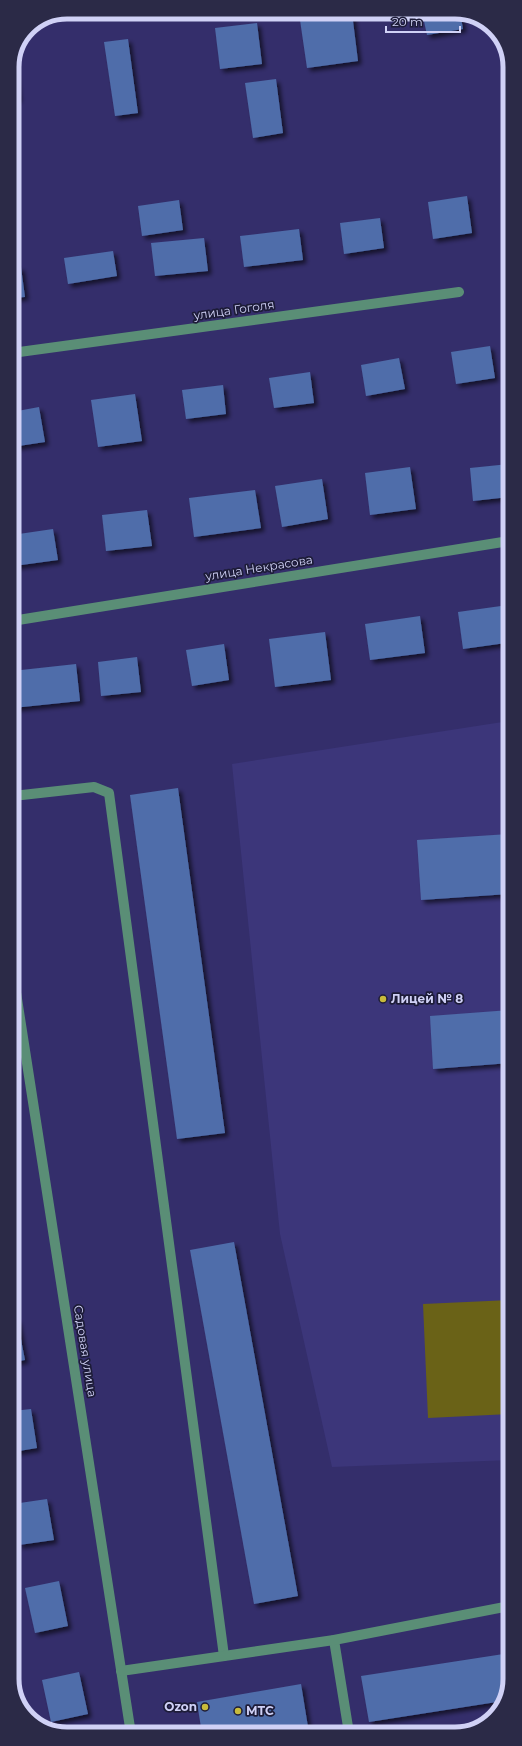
<svg xmlns="http://www.w3.org/2000/svg" width="522" height="1746" viewBox="0 0 522 1746" font-family="Montserrat,sans-serif">
	<style>
		.built { fill: #3c367a }
		.green { fill: #6a6217 }
		.building { fill: #4f6daa; filter: url(#shadow) }
		.lines { fill: none; stroke-linecap: round; stroke-linejoin: round }
		.path { stroke: #8380b1; stroke-width: 2.5; stroke-dasharray: 3 2; stroke-linecap: butt }
		.minor { stroke: #5a8e76; stroke-width: 10 }
		.poi-dot { fill: #c8bb3b; stroke: #1d1c38; stroke-width: 1.5 }
		.labels { text-anchor: middle; stroke-width: 3.5; stroke-linejoin: round; paint-order: stroke }
		.street-label { font-size: 12px; fill: #d0d1f6; stroke: #1d1c38 }
		.poi-label { font-size: 12px; font-weight: bold; fill: #d0d1f6; stroke: #1d1c38; text-anchor: start }
		.rim { fill: none; stroke: #d0d1f6; stroke-width: 5 }
	</style>
	<defs>
		<filter id="shadow"><feDropShadow dx="3.5" dy="3.5" stdDeviation="2" flood-color="#0009"/></filter>
	</defs>
	<rect width="100%" height="100%" fill="#342e6b"/>
	<polygon class="built" points="509,721 510,1460 332,1467 280,1234 232,764"/>
	<polygon class="green" points="510,1300 510,1414 428,1418 423,1304"/>
	<g class="building">
		<polygon points="422,12 460,12 463,29 427,35"/>
		<polygon points="352,13 358,61 307,68 300,20"/>
		<polygon points="257,23 262,64 220,69 215,28"/>
		<polygon points="128,39 138,113 115,116 104,42"/>
		<polygon points="14,63 18,99 12,99 12,67"/>
		<polygon points="276,79 283,133 253,138 245,83"/>
		<polygon points="467,196 472,233 433,239 428,202"/>
		<polygon points="179,200 183,230 142,236 138,206"/>
		<polygon points="380,218 384,248 344,254 340,223"/>
		<polygon points="299,229 303,260 244,267 240,236"/>
		<polygon points="204,238 208,271 155,276 151,243"/>
		<polygon points="113,251 117,276 68,284 64,258"/>
		<polygon points="21,267 25,297 12,298 12,268"/>
		<polygon points="490,346 495,378 456,384 451,352"/>
		<polygon points="399,358 405,389 366,396 361,365"/>
		<polygon points="310,372 314,403 274,408 269,378"/>
		<polygon points="223,385 226,414 186,419 182,390"/>
		<polygon points="135,394 142,441 98,447 91,400"/>
		<polygon points="39,407 45,442 12,447 12,412"/>
		<polygon points="509,464 509,497 473,501 470,468"/>
		<polygon points="410,467 416,509 370,515 365,473"/>
		<polygon points="322,479 328,519 282,527 275,486"/>
		<polygon points="255,490 261,528 194,537 189,498"/>
		<polygon points="147,510 152,546 106,551 102,515"/>
		<polygon points="53,529 58,560 14,566 12,535"/>
		<polygon points="501,606 506,643 463,649 458,612"/>
		<polygon points="420,616 425,653 370,660 365,624"/>
		<polygon points="325,632 331,680 275,687 269,639"/>
		<polygon points="224,644 229,680 192,686 186,650"/>
		<polygon points="137,657 141,692 101,696 98,662"/>
		<polygon points="76,664 80,701 13,708 12,671"/>
		<polygon points="178,788 225,1133 177,1139 130,795"/>
		<polygon points="509,834 509,894 421,900 417,840"/>
		<polygon points="510,1010 510,1063 433,1069 430,1016"/>
		<polygon points="234,1242 298,1596 254,1604 190,1250"/>
		<polygon points="17,1319 25,1360 13,1362 13,1320"/>
		<polygon points="31,1409 37,1448 13,1452 13,1411"/>
		<polygon points="47,1499 54,1540 19,1545 13,1504"/>
		<polygon points="59,1581 68,1626 35,1633 25,1588"/>
		<polygon points="510,1653 510,1679 503,1701 369,1722 361,1676"/>
		<polygon points="79,1672 88,1714 51,1722 42,1680"/>
		<polygon points="301,1684 309,1733 202,1734 197,1702"/>
	</g>
	<g class="lines">
		<polyline class="path" points="421,1733 481,1723"/>
		<g class="minor">
			<polyline points="12,353 459,292"/>
			<polyline points="12,621 509,541"/>
			<polyline points="13,796 94,787 109,793 224,1656"/>
			<polyline points="13,973 131,1734"/>
			<polyline points="334,1640 349,1733"/>
			<polyline points="121,1671 334,1640 510,1606"/>
		</g>
	</g>
	<g class="poi-dot">
		<circle cx="383" cy="999" r="4"/>
		<circle cx="205" cy="1707" r="4"/>
		<circle cx="238" cy="1711" r="4"/>
	</g>
	<g class="labels">
		<g class="street-label">
			<text transform="translate(234 310) rotate(-8)" y="4">улица Гоголя</text>
			<text transform="translate(259 568) rotate(-9)" y="4">улица Некрасова</text>
			<text transform="translate(85 1351) rotate(81)" y="4">Садовая улица</text>
		</g>
		<g class="poi-label">
			<text x="391" y="1003">Лицей № 8</text>
			<text x="197" y="1711" text-anchor="end">Ozon</text>
			<text x="246" y="1715">МТС</text>
		</g>
	</g>
	<path d="M0 0H522V1746H0ZM67 19H455A48 48 0 0 1 503 67V1679A48 48 0 0 1 455 1727H67A48 48 0 0 1 19 1679V67A48 48 0 0 1 67 19Z" fill="#2b2a47" fill-rule="evenodd"/>
	<path class="rim" d="M67 19H455A48 48 0 0 1 503 67V1679A48 48 0 0 1 455 1727H67A48 48 0 0 1 19 1679V67A48 48 0 0 1 67 19Z"/>
	<path d="M386 26v6h74v-6" fill="none" stroke="#d0d1f6" stroke-width="2"/>
	<text x="392" y="26" font-size="12" fill="#d0d1f6" stroke="#1d1c38" stroke-width="3" paint-order="stroke">20 m</text>
</svg>
